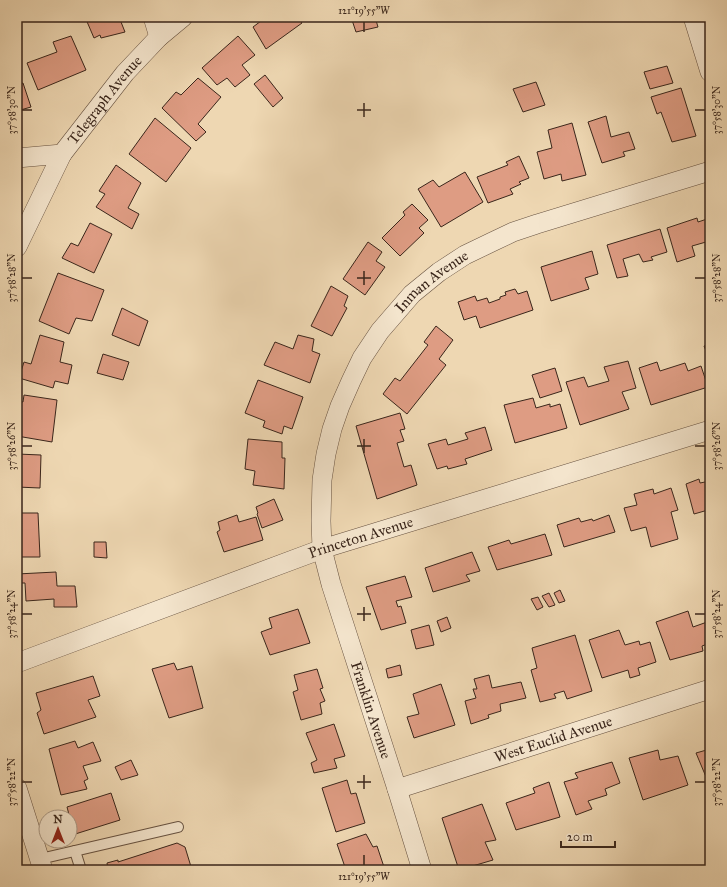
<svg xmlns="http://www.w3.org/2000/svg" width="727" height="887" viewBox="0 0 727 887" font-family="'IM FELL Great Primer',serif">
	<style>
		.building { fill: #de9c83; stroke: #3a261b }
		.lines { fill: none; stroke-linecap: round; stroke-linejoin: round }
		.service-casing { stroke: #675241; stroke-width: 12 }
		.minor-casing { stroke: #675241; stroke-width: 20 }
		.service { stroke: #f4e5cd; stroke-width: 10 }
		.minor { stroke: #f4e5cd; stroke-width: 19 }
		.ticks { fill: none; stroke: #3a261b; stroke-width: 1.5 }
		.labels { text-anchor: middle; stroke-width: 3.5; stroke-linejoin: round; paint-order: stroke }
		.street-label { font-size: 15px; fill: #3a261b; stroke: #f4e5cd }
		.neatline { fill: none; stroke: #3a261b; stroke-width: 1.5 }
		.ticks-label { font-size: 10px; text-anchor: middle; fill: #3a261b }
	</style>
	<rect width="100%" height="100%" fill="#eed7b2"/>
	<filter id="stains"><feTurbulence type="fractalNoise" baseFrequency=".005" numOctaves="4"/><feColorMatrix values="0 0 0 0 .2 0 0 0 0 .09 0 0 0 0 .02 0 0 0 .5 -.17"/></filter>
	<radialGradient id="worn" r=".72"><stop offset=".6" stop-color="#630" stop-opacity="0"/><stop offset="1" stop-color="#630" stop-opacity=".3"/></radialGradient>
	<g class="building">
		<polygon points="85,17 119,17 125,32 101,38 100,35 94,38"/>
		<polygon points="261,17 298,17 302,23 266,49 253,27 261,21 259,18"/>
		<polygon points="351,17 375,17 378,27 356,32"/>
		<polygon points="71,36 86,70 38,90 27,63 57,52 53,42"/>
		<polygon points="238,36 255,55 242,65 250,75 235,87 227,78 217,85 202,68"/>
		<polygon points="667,66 673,83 650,89 644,72"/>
		<polygon points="265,75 283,98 273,107 254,84"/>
		<polygon points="198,78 221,97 198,124 206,132 196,141 162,108 176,92 181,95"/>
		<polygon points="536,82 545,105 523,112 513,89"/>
		<polygon points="23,83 31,107 17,111 17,84"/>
		<polygon points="681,88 696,136 672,142 661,112 657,114 651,97"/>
		<polygon points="606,116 611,137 629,132 635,149 623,152 625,156 602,163 588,122"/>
		<polygon points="155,118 191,148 166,182 129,154"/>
		<polygon points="572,123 586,175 562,181 561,174 544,179 537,152 552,148 548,130"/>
		<polygon points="519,156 529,178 519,182 521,184 510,189 513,194 488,203 477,177 508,165 506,162"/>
		<polygon points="116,165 141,183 128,208 139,214 132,229 96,207 105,194 99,191"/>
		<polygon points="465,172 483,202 441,227 418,189 433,180 439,187"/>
		<polygon points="412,204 428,220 419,228 424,233 400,256 382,238 405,215 403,212"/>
		<polygon points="697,218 698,222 710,218 710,253 706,242 692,246 695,256 677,262 667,228"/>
		<polygon points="90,223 112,234 94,273 62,258 71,243 78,246"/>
		<polygon points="660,229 667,252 651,257 653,260 643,262 639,254 623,259 628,276 617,278 607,245"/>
		<polygon points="368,242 382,252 376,261 385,267 365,295 343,279"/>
		<polygon points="592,251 598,274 585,278 589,289 551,301 541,267"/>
		<polygon points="58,273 104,290 92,321 76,318 69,334 39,321"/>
		<polygon points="331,286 348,296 344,306 347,308 332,336 311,326"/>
		<polygon points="515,289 518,294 527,291 533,310 480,328 476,316 464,320 458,302 475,296 477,301 487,298 489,303 500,299 500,297 506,295 505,292"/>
		<polygon points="122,308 148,321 139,346 112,335"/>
		<polygon points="436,326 453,340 439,359 446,365 407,414 383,394 395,378 400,381 428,345 424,342"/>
		<polygon points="40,335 64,342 60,362 72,365 68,384 55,381 53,388 19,378 24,362 31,364"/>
		<polygon points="298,335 314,339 312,351 320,354 310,383 264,365 275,342 293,349"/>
		<polygon points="710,344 710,361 704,346"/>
		<polygon points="103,354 129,362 123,380 97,373"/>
		<polygon points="628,361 636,388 622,392 629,409 580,425 566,382 584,377 588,387 609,381 604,367"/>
		<polygon points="657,362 660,371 685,363 688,371 701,366 708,387 651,405 639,368"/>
		<polygon points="555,368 562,391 540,398 532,375"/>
		<polygon points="258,380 303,397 292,429 284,426 282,434 263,427 265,421 245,413"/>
		<polygon points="24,395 57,400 52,442 17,436 17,401 23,402"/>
		<polygon points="533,398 536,408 550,404 550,407 560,404 567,428 515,443 504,405"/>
		<polygon points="400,413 405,429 400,430 404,441 397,443 404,467 411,465 417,485 377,499 356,426"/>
		<polygon points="485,427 492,450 465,459 467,464 448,469 447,466 437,469 428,444 446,439 448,445 468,439 465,433"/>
		<polygon points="248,439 282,442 282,458 285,458 284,489 253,485 255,471 245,469"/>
		<polygon points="17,454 41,455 40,488 17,487"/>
		<polygon points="699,479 700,483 710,481 710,516 708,510 694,514 686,484"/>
		<polygon points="671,488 678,510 671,512 678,539 651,547 646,527 631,531 624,508 637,505 634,494 653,489 654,494"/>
		<polygon points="274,499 283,520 262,528 257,514 258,513 256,507"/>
		<polygon points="17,513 38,513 40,557 17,557"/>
		<polygon points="237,515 239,522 256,517 263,540 224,552 217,532 220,530 218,522"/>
		<polygon points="609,515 615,532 564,547 557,525 579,518 581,522 592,519 593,521"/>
		<polygon points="545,534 552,555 497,570 488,547 509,540 511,544"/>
		<polygon points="94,542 106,542 107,558 94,557"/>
		<polygon points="472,552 480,571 466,575 470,581 433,592 425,568"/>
		<polygon points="56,572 57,586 75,586 77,607 54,607 54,599 26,601 25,583 17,583 17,574"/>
		<polygon points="405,576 412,597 396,601 398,607 401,606 406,623 381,630 366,587"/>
		<polygon points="560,590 565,601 559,603 554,593"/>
		<polygon points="549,593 555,605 549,607 542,596"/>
		<polygon points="538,597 543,607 537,610 531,599"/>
		<polygon points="298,609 310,643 270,655 261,632 272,628 269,618"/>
		<polygon points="688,611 693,627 710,621 710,643 702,646 703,651 670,660 656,622"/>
		<polygon points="447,617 451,628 441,632 437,621"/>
		<polygon points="429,625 434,645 416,649 411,630"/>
		<polygon points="619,630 625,645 639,641 640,645 650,642 656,662 638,668 640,675 630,678 628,670 602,678 589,640"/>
		<polygon points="575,635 592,691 567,699 564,691 554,694 556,698 540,702 531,670 537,668 532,648"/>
		<polygon points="174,663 177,670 192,666 203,708 169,718 152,669"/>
		<polygon points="400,665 402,675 388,678 386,669"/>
		<polygon points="317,669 323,688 320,689 325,701 320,703 322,714 301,720 293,692 298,690 294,675"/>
		<polygon points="489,675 492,688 521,682 526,698 500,704 501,711 488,715 489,718 471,724 465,701 476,698 473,689 477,689 474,679"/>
		<polygon points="93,676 100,696 88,700 96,717 44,734 37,713 41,710 36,693"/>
		<polygon points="441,684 455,725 414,738 407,717 419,714 413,694"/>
		<polygon points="334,724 345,756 334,759 337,768 314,773 311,763 317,760 306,733"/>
		<polygon points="75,741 78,748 93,742 101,761 83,766 88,779 84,781 87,789 61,795 49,749"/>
		<polygon points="710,749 710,784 709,784 696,753"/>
		<polygon points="658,750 660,760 678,756 688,785 643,800 629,758"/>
		<polygon points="131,760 138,775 121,780 115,767"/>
		<polygon points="612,762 620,783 605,789 607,795 588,801 592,809 576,815 564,782 578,778 575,773"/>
		<polygon points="347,780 351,794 356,793 365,823 336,832 322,788"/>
		<polygon points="549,782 560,817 516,830 506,803 535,793 533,788"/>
		<polygon points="111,793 120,820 72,835 70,827 72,826 67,807"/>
		<polygon points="482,804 496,840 485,842 493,860 459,870 442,818"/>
		<polygon points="366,834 373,847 377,846 384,867 373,870 346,870 337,844"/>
		<polygon points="177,843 185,847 192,870 108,870 107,863 118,860 118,862"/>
	</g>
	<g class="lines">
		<defs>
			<g id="service">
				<polyline points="75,851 81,870"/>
				<polyline points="40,859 178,827"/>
			</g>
			<g id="minor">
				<polyline points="153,17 159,37"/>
				<polyline points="693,17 710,72"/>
				<path id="s1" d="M 17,158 L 62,154 L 125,73 L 159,37 L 183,17"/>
				<polyline points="17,247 62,154"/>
				<path id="s2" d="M 17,663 L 322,549 L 710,430"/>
				<polyline points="17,788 43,870"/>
				<path id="s3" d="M 397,789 L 710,689"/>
				<path id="s4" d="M 422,870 L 397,789 L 331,584 L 322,549 L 321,521 L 322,480 L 326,454 L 332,429 L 340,406 L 351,381 L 362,358 L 380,331 L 412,294 L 439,272 L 465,255 L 492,242 L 513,232 L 537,224 L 710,171"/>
			</g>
		</defs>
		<use href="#service" class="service-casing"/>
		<use href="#minor" class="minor-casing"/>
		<use href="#service" class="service"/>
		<use href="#minor" class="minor"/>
	</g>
	<path class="ticks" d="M 364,22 L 364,32M 364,103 L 364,117M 22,110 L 32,110M 357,110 L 371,110M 695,110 L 705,110M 364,271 L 364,285M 22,278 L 32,278M 357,278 L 371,278M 695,278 L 705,278M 364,439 L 364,453M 22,446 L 32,446M 357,446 L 371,446M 695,446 L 705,446M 364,607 L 364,621M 22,614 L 32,614M 357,614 L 371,614M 695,614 L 705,614M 364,775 L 364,789M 22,782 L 32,782M 357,782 L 371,782M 695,782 L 705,782M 364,855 L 364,865"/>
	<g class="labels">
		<g class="street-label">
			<text dy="5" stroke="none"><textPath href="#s1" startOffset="114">Telegraph Avenue</textPath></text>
			<text dy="5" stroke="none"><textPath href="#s4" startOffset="639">Inman Avenue</textPath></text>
			<text dy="5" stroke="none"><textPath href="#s2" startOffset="366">Princeton Avenue</textPath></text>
			<text transform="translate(371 710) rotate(72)" y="5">Franklin Avenue</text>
			<text dy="5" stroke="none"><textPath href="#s3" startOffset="164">West Euclid Avenue</textPath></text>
		</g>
	</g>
	<rect width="727" height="887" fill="none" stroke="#eed7b2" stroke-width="44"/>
	<g transform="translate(58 829)"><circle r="19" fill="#f4e5cd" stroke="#aa9986"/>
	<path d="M0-3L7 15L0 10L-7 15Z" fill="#8f2418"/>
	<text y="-6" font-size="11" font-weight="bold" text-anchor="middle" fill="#3a261b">N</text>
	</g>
	<path d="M561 841v6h54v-6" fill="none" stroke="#3a261b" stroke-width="2"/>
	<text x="567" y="841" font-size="12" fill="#3a261b" stroke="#f4e5cd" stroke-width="3" paint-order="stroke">20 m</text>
	<rect x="22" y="22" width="683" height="843" class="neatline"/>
	<g class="ticks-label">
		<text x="364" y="14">121°19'55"W</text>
		<text transform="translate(11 110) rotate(-90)" y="4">37°58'30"N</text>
		<text transform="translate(716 110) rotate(-90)" y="4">37°58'30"N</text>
		<text transform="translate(11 278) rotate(-90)" y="4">37°58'28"N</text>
		<text transform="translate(716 278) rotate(-90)" y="4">37°58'28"N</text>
		<text transform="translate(11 446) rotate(-90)" y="4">37°58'26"N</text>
		<text transform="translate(716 446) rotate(-90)" y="4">37°58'26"N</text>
		<text transform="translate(11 614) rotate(-90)" y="4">37°58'24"N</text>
		<text transform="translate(716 614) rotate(-90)" y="4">37°58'24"N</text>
		<text transform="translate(11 782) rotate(-90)" y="4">37°58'22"N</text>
		<text transform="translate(716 782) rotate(-90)" y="4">37°58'22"N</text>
		<text x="364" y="880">121°19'55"W</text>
	</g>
	<rect width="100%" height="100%" filter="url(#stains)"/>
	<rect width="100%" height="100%" fill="url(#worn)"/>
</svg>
